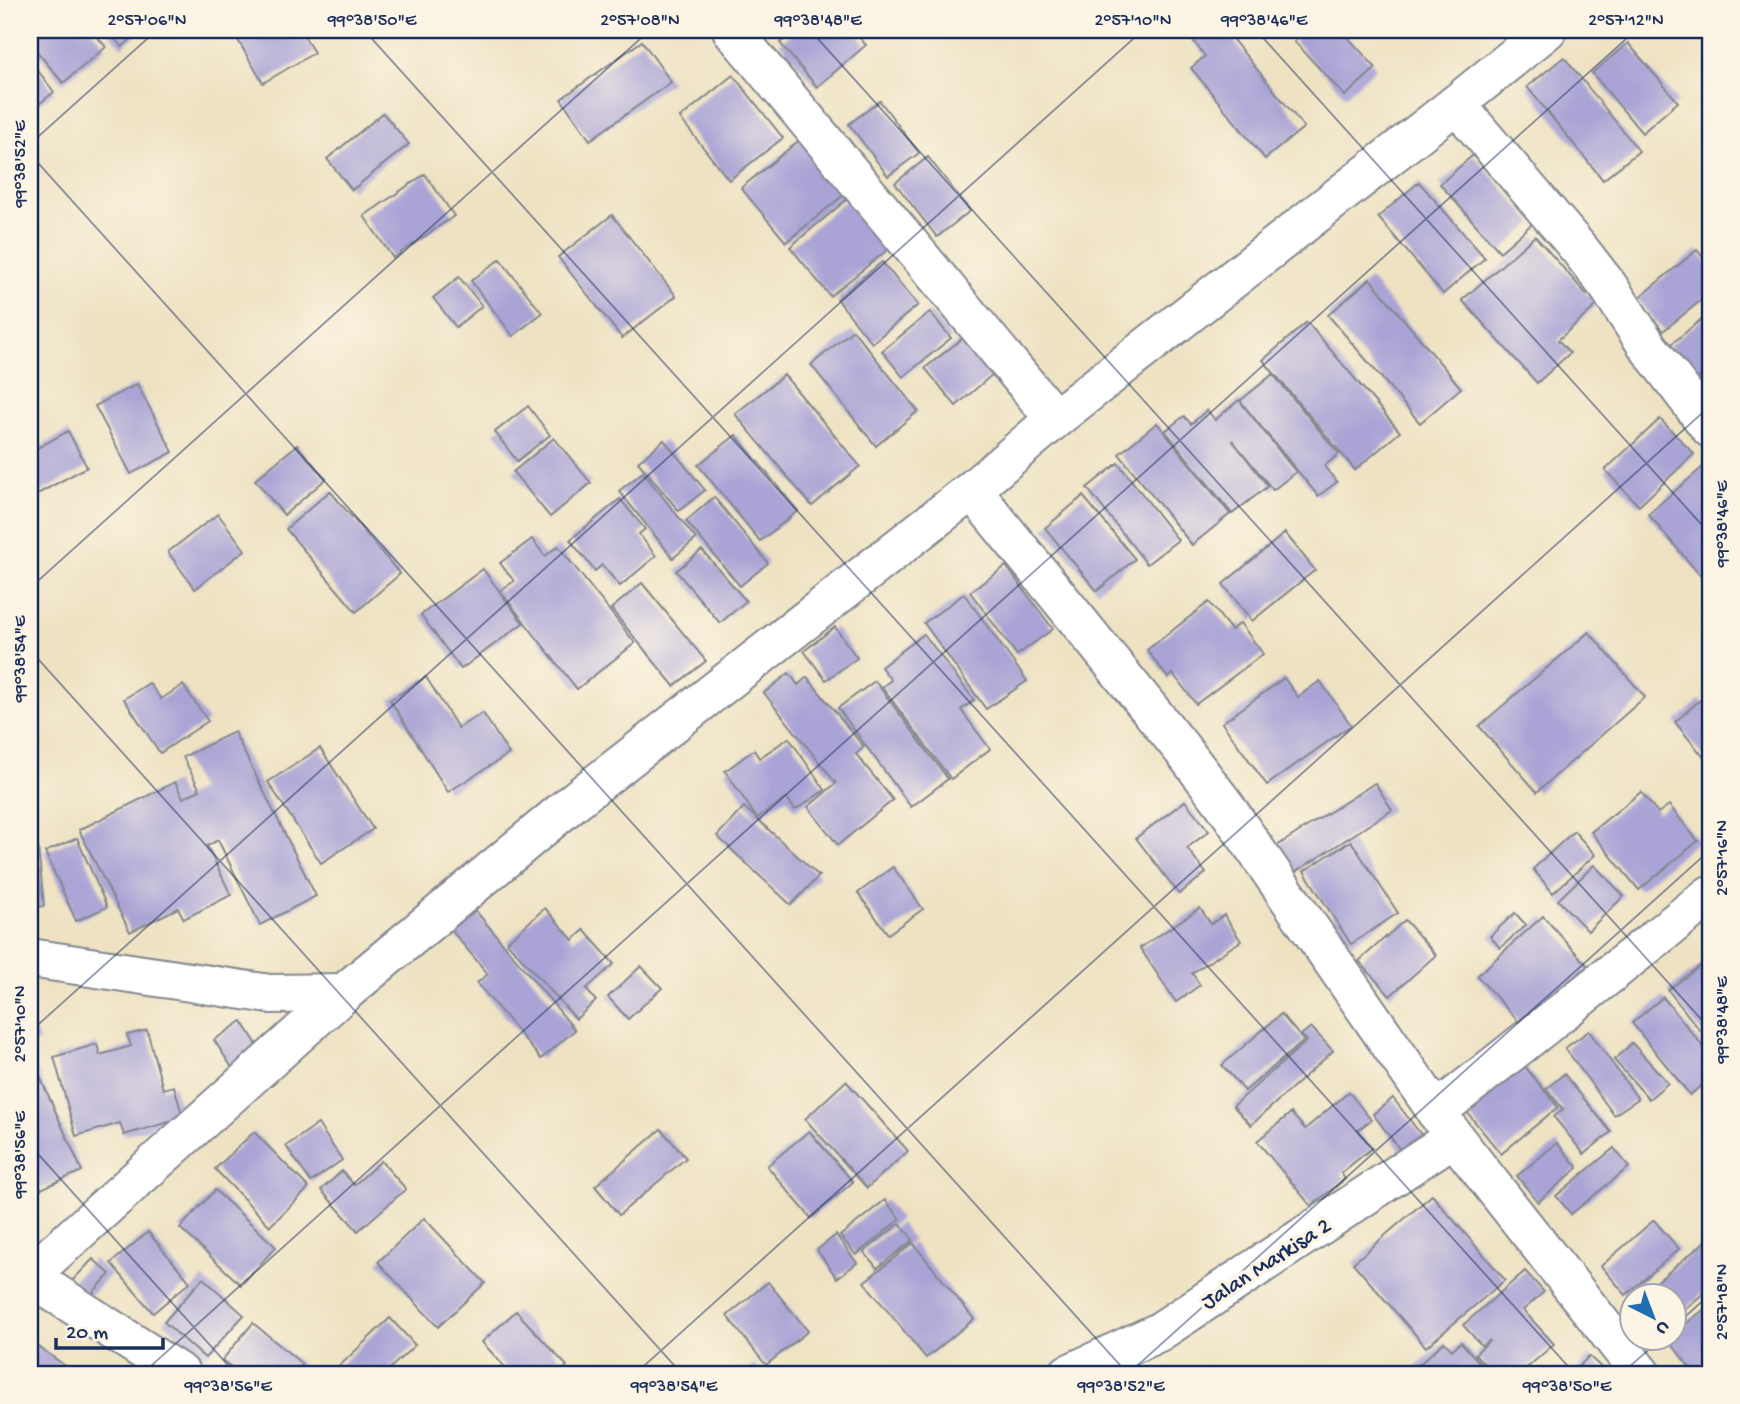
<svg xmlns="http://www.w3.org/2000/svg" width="1740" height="1404" viewBox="0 0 1740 1404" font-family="'Gochi Hand',sans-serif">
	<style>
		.building { fill: #aaa4d6 }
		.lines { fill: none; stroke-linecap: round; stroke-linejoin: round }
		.street-casing { stroke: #848890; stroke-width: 42 }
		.street { stroke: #fff; stroke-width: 38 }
		.ticks { fill: none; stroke: #1b2f5e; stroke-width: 2; stroke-opacity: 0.45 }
		.labels { text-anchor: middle; stroke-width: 7; stroke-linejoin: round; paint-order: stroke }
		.street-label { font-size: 23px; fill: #1b2f5e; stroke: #fcf5e5 }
		.neatline { fill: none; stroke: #1b2f5e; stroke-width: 2.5 }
		.ticks-label { font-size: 18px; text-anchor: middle; fill: #1b2f5e }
	</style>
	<rect width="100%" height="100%" fill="#fcf5e5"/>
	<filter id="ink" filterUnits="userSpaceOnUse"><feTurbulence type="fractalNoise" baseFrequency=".0143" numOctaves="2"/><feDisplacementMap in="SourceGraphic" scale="14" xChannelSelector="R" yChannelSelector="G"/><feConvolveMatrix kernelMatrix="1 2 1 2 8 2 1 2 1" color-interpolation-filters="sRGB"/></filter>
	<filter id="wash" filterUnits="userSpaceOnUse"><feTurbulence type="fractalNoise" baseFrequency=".00686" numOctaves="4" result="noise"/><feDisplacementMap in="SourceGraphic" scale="28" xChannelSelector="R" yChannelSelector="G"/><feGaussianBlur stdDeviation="1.57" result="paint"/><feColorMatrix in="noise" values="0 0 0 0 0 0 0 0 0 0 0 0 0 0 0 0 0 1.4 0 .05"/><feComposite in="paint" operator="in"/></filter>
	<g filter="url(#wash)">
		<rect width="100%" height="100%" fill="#eee2c2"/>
		<g id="blocks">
			<g class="building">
				<polygon points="30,30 91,30 106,47 63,83 30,43"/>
				<polygon points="107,30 142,30 122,47"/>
				<polygon points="232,30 301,30 314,53 263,83"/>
				<polygon points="796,30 853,30 866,45 817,87 780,43"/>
				<polygon points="868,30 884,30 874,38"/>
				<polygon points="1188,30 1225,30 1304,127 1265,159 1191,68 1205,56 1186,32"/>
				<polygon points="1307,30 1341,30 1376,68 1345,96 1294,41"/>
				<polygon points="642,41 671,82 590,140 561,99"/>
				<polygon points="1628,43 1678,102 1642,133 1592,73"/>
				<polygon points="1564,57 1639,151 1603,180 1527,87"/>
				<polygon points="30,60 54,92 30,111"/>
				<polygon points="733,75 783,138 729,180 680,118"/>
				<polygon points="880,101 919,153 888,176 849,124"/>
				<polygon points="383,113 409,144 352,190 327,159"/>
				<polygon points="807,134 852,188 786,242 741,188"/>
				<polygon points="1473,155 1533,223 1500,252 1440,184"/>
				<polygon points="928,157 970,211 937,237 895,183"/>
				<polygon points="425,174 454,216 393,258 364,216"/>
				<polygon points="1419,182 1485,258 1443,294 1378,217"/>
				<polygon points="851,196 892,246 830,296 790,247"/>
				<polygon points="612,215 676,296 622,338 558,257"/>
				<polygon points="1535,236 1587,295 1596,287 1605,298 1558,340 1570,353 1537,383 1462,300"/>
				<polygon points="1697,250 1710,266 1710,293 1663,331 1637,299"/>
				<polygon points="500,259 542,313 513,336 471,281"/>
				<polygon points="882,262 918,305 872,343 837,299"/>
				<polygon points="459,277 482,306 456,327 433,298"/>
				<polygon points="1370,279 1461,388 1420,423 1328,315"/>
				<polygon points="930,312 951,338 903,377 882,351"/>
				<polygon points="1710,312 1710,368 1697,379 1669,346"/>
				<polygon points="1307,322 1400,432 1355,470 1263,360"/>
				<polygon points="853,330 918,411 876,446 811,365"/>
				<polygon points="963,338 993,374 956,406 925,368"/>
				<polygon points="1273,374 1339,454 1324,466 1337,482 1318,496 1240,401"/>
				<polygon points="784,375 860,466 812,506 735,414"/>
				<polygon points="137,384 173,452 131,474 95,406"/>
				<polygon points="1239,400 1296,472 1273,490 1232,440 1268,486 1232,514 1165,431 1184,416 1191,424 1207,410 1215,420"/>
				<polygon points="528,406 550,435 517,461 495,432"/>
				<polygon points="1660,419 1694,454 1639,506 1605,470"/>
				<polygon points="1157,423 1230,514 1192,545 1119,454"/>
				<polygon points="68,431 87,467 30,498 30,452"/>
				<polygon points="736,435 798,511 760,541 698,465"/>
				<polygon points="554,438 591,483 550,517 513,472"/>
				<polygon points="664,440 705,490 679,511 638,462"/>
				<polygon points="297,445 326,479 284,515 255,480"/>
				<polygon points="1710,461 1710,577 1705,581 1648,514"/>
				<polygon points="1118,463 1178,540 1147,564 1087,488"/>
				<polygon points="643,472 696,539 673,558 619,491"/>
				<polygon points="330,491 400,574 356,612 286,529"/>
				<polygon points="1083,496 1135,559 1097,591 1045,528"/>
				<polygon points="714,497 768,563 740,586 686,521"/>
				<polygon points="620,499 645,529 639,534 656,556 620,586 602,565 595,571 570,540"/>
				<polygon points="218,514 245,550 195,589 168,552"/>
				<polygon points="1285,533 1315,570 1252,621 1223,584"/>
				<polygon points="532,539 545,556 558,546 635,643 577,689 500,591 514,581 500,563"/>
				<polygon points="702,550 746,601 720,623 676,571"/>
				<polygon points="1006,566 1053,629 1017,655 970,592"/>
				<polygon points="483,569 523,623 461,669 421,615"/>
				<polygon points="642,583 706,661 674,686 611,609"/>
				<polygon points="964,594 1027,681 986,709 924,623"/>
				<polygon points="1209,602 1231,630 1240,623 1263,654 1196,704 1173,674 1168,678 1147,650"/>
				<polygon points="835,627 857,658 826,680 804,651"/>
				<polygon points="1589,632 1645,697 1537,792 1479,726"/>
				<polygon points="924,634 974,700 961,710 990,749 951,779 882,687 891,680 881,667"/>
				<polygon points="789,673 798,685 807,677 864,747 856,754 893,800 838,845 808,807 836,783 764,693"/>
				<polygon points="426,677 458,728 483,713 509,754 448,792 390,700"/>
				<polygon points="1284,678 1298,697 1320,681 1351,725 1267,785 1222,723"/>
				<polygon points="875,681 948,779 911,807 838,708"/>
				<polygon points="149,683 161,699 183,685 208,721 160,753 124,699"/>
				<polygon points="1700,700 1710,711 1710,765 1675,722"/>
				<polygon points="234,732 316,896 260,925 218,840 207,846 231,895 184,919 178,908 130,932 79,830 175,782 183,798 200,790 183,757"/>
				<polygon points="789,738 825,790 795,810 787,798 757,818 725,771 754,750 759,758"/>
				<polygon points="320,748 373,829 321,863 268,782"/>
				<polygon points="1375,783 1392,810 1286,878 1269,851"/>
				<polygon points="1641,792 1658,813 1669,805 1698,841 1639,890 1591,832"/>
				<polygon points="1185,801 1209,831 1187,848 1206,873 1179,894 1136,838"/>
				<polygon points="744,807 819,876 791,905 717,836"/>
				<polygon points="1574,831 1595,855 1553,893 1533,869"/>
				<polygon points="77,838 107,907 76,921 45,852"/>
				<polygon points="1351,841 1398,913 1351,944 1304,871"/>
				<polygon points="38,847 44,906 30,908 30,848"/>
				<polygon points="1594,865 1624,896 1588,931 1558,900"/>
				<polygon points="893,867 923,909 888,934 858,893"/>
				<polygon points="545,908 573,940 584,930 614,964 586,989 596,1001 576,1019 507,942"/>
				<polygon points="1200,908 1211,924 1224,915 1241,941 1192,973 1200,985 1176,1002 1140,948"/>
				<polygon points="475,910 575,1030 541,1059 477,983 488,974 451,930"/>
				<polygon points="1515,913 1526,925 1500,948 1490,936"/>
				<polygon points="1543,916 1594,973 1528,1032 1477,976"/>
				<polygon points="1405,920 1436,955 1390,996 1359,961"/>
				<polygon points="1708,960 1710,963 1710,1043 1668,990"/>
				<polygon points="641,966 662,988 628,1019 608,997"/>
				<polygon points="1663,997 1710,1055 1710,1078 1690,1095 1632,1023"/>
				<polygon points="1281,1014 1304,1041 1245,1091 1222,1065"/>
				<polygon points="30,1019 39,1041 30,1045"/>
				<polygon points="242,1021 261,1051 233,1069 214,1040"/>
				<polygon points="1311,1027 1333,1051 1251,1125 1233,1106 1307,1041 1301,1035"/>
				<polygon points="147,1030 163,1089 174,1086 183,1118 124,1135 120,1123 76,1136 54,1057 97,1044 100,1055 131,1046 127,1035"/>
				<polygon points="1589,1031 1638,1099 1614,1115 1565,1048"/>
				<polygon points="1632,1043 1668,1083 1649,1099 1614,1060"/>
				<polygon points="1523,1064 1558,1107 1501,1154 1466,1111"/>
				<polygon points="37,1070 82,1171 41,1189 30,1164 30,1073"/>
				<polygon points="1564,1074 1611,1132 1584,1154 1554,1117 1563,1109 1546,1089"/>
				<polygon points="846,1081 908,1151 867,1188 805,1119"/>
				<polygon points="1349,1092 1371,1120 1358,1130 1372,1148 1341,1173 1345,1179 1311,1206 1257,1141 1291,1113 1305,1129"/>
				<polygon points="1393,1098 1429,1145 1408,1160 1373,1114"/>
				<polygon points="318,1124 342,1160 311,1182 286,1146"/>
				<polygon points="661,1129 686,1158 619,1215 595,1186"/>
				<polygon points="809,1131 853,1182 811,1218 767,1166"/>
				<polygon points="254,1132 309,1188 270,1226 215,1169"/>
				<polygon points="1557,1143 1578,1168 1538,1202 1517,1176"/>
				<polygon points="1614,1148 1629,1167 1571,1214 1556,1196"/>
				<polygon points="381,1161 406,1189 358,1231 321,1190 342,1171 354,1185"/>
				<polygon points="215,1190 276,1247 241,1285 180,1228"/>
				<polygon points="1432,1195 1505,1280 1426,1347 1353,1263"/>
				<polygon points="885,1200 900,1219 856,1255 840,1236"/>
				<polygon points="424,1218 485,1283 438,1327 378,1262"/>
				<polygon points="1654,1220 1679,1249 1626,1295 1601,1266"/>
				<polygon points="900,1223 913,1240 877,1268 864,1252"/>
				<polygon points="148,1232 190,1282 153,1313 111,1263"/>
				<polygon points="836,1235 857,1263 837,1278 817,1250"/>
				<polygon points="1707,1240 1710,1245 1710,1288 1674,1318 1674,1296 1640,1296"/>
				<polygon points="913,1243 974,1319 926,1358 864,1282"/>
				<polygon points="93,1259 110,1274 88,1298 71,1282"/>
				<polygon points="1525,1271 1544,1292 1523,1310 1554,1344 1520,1374 1493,1374 1475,1354 1490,1340 1482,1346 1463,1325"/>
				<polygon points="203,1278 244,1315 205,1358 164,1322"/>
				<polygon points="768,1282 808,1331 766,1365 727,1316"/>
				<polygon points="1710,1305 1710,1374 1695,1374 1667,1338 1674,1338 1674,1333"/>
				<polygon points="516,1311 567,1366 558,1374 511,1374 482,1342"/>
				<polygon points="390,1318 415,1345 384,1374 331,1374"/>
				<polygon points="253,1323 302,1364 294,1374 240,1374 222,1360"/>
				<polygon points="30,1341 77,1374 30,1374"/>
				<polygon points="1444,1342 1452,1350 1461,1342 1490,1374 1423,1374 1416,1367"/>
				<polygon points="1589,1356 1608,1374 1572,1374"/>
				<polygon points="754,1365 762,1374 742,1374"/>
			</g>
		</g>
	</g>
	<g filter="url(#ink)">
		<use href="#blocks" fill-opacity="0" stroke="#848890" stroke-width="2"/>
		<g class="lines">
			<defs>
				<g id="street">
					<polyline points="732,30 1055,419"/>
					<polyline points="1456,104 1580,250 1608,286 1648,347 1710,428"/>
					<polyline points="972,490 1182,749 1224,804 1454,1137 1641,1374"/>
					<polyline points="30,958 270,994 344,993"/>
					<polyline points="1436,1112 1710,895"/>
					<polyline points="30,1275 344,993 577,799 972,490 1055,419 1456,104 1547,30"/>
					<polyline points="30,1277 181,1374"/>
					<polyline points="1068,1374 1159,1332 1454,1137"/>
				</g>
			</defs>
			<use href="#street" class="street-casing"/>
			<use href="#street" class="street"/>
		</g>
	</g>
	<path class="ticks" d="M 364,30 L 1575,1374M 810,30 L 1710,1029M 1256,30 L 1710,534M 1703,30 L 1710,38M 30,144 L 157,30M 30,154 L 1128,1374M 30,588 L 650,30M 30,650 L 682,1374M 30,1032 L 1143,30M 30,1145 L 236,1374M 1674,1327 L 1710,1294M 142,1374 L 1636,30M 635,1374 L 1710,406M 1128,1374 L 1710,850M 1621,1374 L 1662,1338"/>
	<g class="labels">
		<g class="street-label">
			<text transform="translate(1265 1262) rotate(-33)" y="8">Jalan Markisa 2</text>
		</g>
	</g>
	<rect width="1740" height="1404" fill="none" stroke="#fcf5e5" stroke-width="77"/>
	<g transform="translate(1653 1317) rotate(138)"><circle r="33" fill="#fcf5e5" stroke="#a2a6af" stroke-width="2"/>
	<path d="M0-5L12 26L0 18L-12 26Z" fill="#1f6fb2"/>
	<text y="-10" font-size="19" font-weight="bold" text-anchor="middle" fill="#1b2f5e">U</text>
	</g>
	<path d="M56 1338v10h107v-10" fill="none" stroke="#1b2f5e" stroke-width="3.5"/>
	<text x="66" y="1338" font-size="21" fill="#1b2f5e" stroke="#fcf5e5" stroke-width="5" paint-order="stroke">20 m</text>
	<rect x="38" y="38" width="1664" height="1328" class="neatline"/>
	<g class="ticks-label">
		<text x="147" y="25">2°57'06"N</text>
		<text x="372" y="25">99°38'50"E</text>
		<text x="640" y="25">2°57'08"N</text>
		<text x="818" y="25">99°38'48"E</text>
		<text x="1133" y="25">2°57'10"N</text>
		<text x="1264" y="25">99°38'46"E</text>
		<text x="1626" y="25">2°57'12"N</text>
		<text transform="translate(19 164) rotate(-90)" y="6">99°38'52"E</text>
		<text transform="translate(1721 524) rotate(-90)" y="6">99°38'46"E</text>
		<text transform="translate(19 659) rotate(-90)" y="6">99°38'54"E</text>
		<text transform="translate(1721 858) rotate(-90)" y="6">2°57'16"N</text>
		<text transform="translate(1721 1020) rotate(-90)" y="6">99°38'48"E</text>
		<text transform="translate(19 1024) rotate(-90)" y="6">2°57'10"N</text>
		<text transform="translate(19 1155) rotate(-90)" y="6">99°38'56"E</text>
		<text transform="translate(1721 1302) rotate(-90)" y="6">2°57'18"N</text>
		<text x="228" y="1391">99°38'56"E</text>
		<text x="674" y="1391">99°38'54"E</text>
		<text x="1121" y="1391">99°38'52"E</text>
		<text x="1567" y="1391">99°38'50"E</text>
	</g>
</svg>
